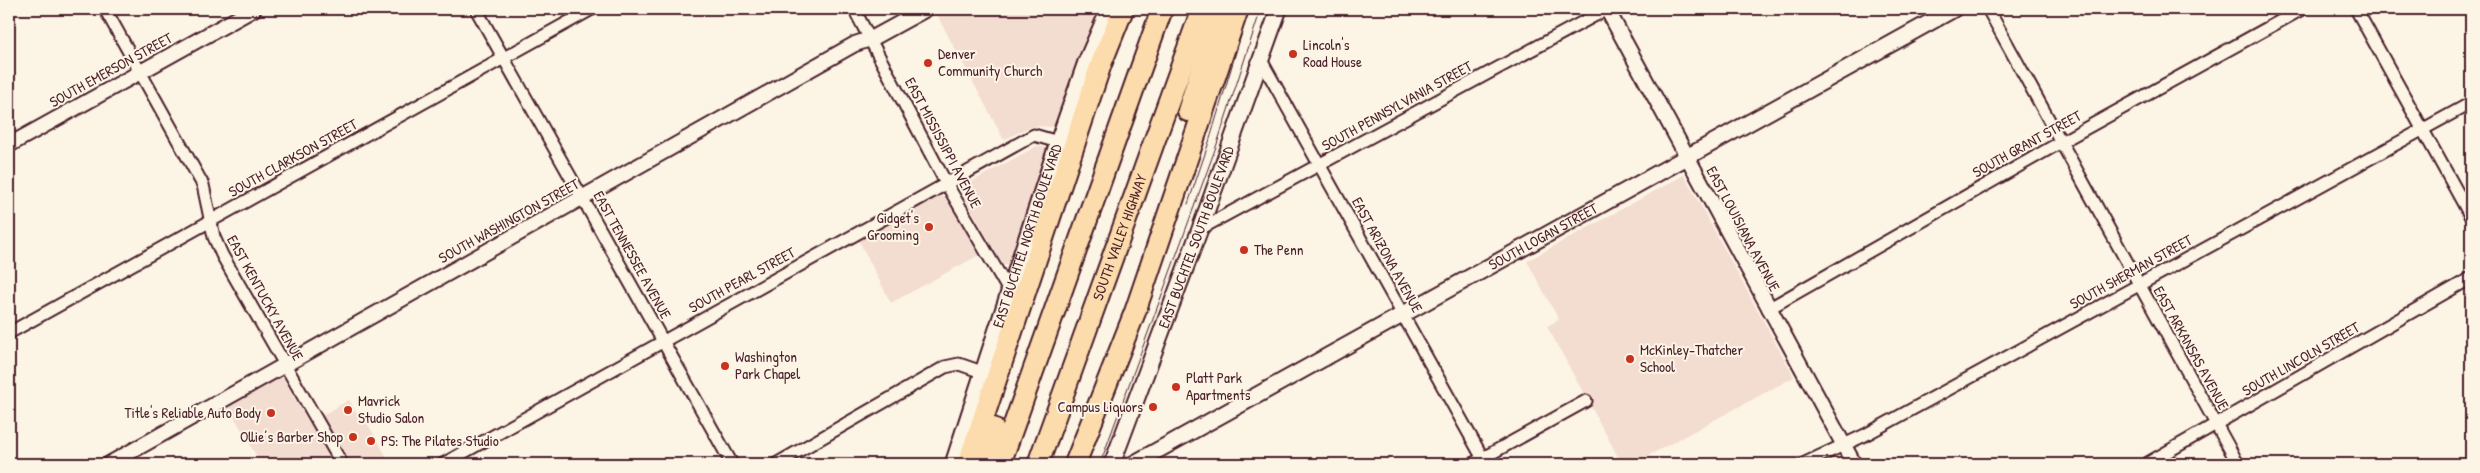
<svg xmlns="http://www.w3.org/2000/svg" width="2480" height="473" viewBox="0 0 2480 473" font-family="'Patrick Hand',sans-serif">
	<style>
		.built { fill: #f3dcd0 }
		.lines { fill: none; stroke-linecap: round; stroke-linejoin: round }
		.minor-casing { stroke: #4a1f2b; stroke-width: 15 }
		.tertiary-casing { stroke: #4a1f2b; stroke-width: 18 }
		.secondary-casing { stroke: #4a1f2b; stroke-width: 19 }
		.motorway-casing { stroke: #4a1f2b; stroke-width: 24 }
		.minor { stroke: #fcf5e5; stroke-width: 11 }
		.tertiary { stroke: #fcf5e5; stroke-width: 14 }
		.secondary { stroke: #fcf5e5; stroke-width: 15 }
		.motorway { stroke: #fcdcac; stroke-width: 20 }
		.tram { stroke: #4a1f2b; stroke-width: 1 }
		.poi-dot { fill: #c8321e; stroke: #fcf5e5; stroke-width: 2 }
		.labels { text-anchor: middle; stroke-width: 4; stroke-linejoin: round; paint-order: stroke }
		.poi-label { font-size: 15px; fill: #4a1f2b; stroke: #fcf5e5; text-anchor: start }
		.street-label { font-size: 15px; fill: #4a1f2b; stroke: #fcf5e5 }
	</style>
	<rect width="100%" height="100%" fill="#fcf5e5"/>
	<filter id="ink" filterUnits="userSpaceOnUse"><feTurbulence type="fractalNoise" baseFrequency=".02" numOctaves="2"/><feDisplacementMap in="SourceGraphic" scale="10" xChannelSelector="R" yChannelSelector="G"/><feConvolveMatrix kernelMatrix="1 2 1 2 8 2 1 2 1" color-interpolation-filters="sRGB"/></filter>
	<g filter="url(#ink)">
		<g class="built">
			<polygon points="949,9 1107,9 1058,123 1053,127 1036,126 1027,128 1004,140 937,15"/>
			<polygon points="1037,146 1046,148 1049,155 1010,265 1003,265 963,195 962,189 964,186"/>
			<polygon points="1684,175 1794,377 1633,464 1622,464 1547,326 1559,320 1527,261"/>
			<polygon points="936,197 946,197 979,255 891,303 858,239"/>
			<polygon points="283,378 309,423 349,400 358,416 362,414 391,464 261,464 228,406 276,379"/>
		</g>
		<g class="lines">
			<defs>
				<g id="minor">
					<polyline points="105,9 203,185 214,237 222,255 342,464"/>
					<polyline points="476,9 732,464"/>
					<polyline points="854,9 946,183 1009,291"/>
					<polyline points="1988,9 2238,464"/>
					<polyline points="2356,9 2471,217"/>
					<polyline points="1261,60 1486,464"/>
					<polyline points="1200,229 1607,9"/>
					<polyline points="1768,309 2061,142 2302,9"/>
					<polyline points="9,333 592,9"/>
					<polyline points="443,464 1034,135 1058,142"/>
					<polyline points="776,464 945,367 959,364 982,372"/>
					<polyline points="1472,464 1586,401"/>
					<polyline points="1803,464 1865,435 2471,103"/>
					<polyline points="2146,464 2471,278"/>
				</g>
				<g id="tertiary">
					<polyline points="1607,9 1854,464"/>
					<polyline points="9,145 254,9"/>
					<polyline points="109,464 855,44 873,38 926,9"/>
				</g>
				<g id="secondary">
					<path id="s1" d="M 953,464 L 1058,142 L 1086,62 L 1109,9"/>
					<path id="s2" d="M 1112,464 L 1200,229 L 1279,9"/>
					<path id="s3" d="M 1133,464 L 1954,9"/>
				</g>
				<g id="motorway">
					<polyline points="1188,111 1220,9"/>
					<polyline points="968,464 1101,64 1123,9"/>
					<polyline points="983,464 993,428"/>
					<polyline points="1000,464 1162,9"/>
					<path id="s4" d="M 1038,464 L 1202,9"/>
					<polyline points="1075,464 1135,312 1238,9"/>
				</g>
			</defs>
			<use href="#minor" class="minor-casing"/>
			<use href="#tertiary" class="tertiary-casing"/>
			<use href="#secondary" class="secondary-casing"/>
			<use href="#motorway" class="motorway-casing"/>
			<use href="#minor" class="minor"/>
			<use href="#tertiary" class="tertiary"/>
			<use href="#secondary" class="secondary"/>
			<use href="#motorway" class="motorway"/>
			<g class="tram">
				<polyline points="1188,204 1209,142 1249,9"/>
				<polyline points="1100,464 1217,144 1261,9"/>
			</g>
		</g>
	</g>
	<g class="poi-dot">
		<circle cx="1293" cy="54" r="5"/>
		<circle cx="928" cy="63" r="5"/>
		<circle cx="929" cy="227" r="5"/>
		<circle cx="1244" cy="250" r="5"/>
		<circle cx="1630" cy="359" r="5"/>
		<circle cx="725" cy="366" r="5"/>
		<circle cx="1176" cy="387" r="5"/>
		<circle cx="1153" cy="407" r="5"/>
		<circle cx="348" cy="410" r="5"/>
		<circle cx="271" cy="413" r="5"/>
		<circle cx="353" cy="437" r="5"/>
		<circle cx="371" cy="441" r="5"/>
	</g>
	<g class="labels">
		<g class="poi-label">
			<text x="1303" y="50">Lincoln's<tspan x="1303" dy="17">Road House</tspan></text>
			<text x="938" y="59">Denver<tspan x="938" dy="17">Community Church</tspan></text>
			<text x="919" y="223" text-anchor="end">Gidget's<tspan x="919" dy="17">Grooming</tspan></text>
			<text x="1254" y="255">The Penn</text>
			<text x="1640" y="355">McKinley-Thatcher<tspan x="1640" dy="17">School</tspan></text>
			<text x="735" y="362">Washington<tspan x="735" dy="17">Park Chapel</tspan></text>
			<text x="1186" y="383">Platt Park<tspan x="1186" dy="17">Apartments</tspan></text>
			<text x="358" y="406">Mavrick<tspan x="358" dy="17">Studio Salon</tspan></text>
			<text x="1143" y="412" text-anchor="end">Campus Liquors</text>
			<text x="261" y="418" text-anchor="end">Title's Reliable Auto Body</text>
			<text x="343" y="442" text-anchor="end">Ollie’s Barber Shop</text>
			<text x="381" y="446">PS: The Pilates Studio</text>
		</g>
		<g class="street-label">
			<text transform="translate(111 70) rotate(-29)" y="5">SOUTH EMERSON STREET</text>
			<text transform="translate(1397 106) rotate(-29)" y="5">SOUTH PENNSYLVANIA STREET</text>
			<text transform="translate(943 143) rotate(62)" y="5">EAST MISSISSIPPI AVENUE</text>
			<text transform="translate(2027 144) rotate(-29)" y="5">SOUTH GRANT STREET</text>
			<text transform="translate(293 158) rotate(-29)" y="5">SOUTH CLARKSON STREET</text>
			<text transform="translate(509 221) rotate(-29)" y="5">SOUTH WASHINGTON STREET</text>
			<text transform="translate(1743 229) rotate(62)" y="5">EAST LOUISIANA AVENUE</text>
			<text dy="5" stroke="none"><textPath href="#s1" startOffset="240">EAST BUCHTEL NORTH BOULEVARD</textPath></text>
			<text dy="5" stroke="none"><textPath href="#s4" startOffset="241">SOUTH VALLEY HIGHWAY</textPath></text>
			<text dy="5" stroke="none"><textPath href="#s3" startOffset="469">SOUTH LOGAN STREET</textPath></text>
			<text dy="5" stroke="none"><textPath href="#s2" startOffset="242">EAST BUCHTEL SOUTH BOULEVARD</textPath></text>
			<text transform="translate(632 255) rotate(61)" y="5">EAST TENNESSEE AVENUE</text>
			<text transform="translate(1387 255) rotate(61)" y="5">EAST ARIZONA AVENUE</text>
			<text transform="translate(2131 272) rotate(-29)" y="5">SOUTH SHERMAN STREET</text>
			<text transform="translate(742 280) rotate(-29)" y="5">SOUTH PEARL STREET</text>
			<text transform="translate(265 298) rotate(61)" y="5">EAST KENTUCKY AVENUE</text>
			<text transform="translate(2191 348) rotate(61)" y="5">EAST ARKANSAS AVENUE</text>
			<text transform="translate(2301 359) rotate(-30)" y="5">SOUTH LINCOLN STREET</text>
		</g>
	</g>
	<rect width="2480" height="473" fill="none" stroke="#fcf5e5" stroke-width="30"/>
	<rect x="15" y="15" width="2450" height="443" fill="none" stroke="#4a1f2b" stroke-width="2" filter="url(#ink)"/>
</svg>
